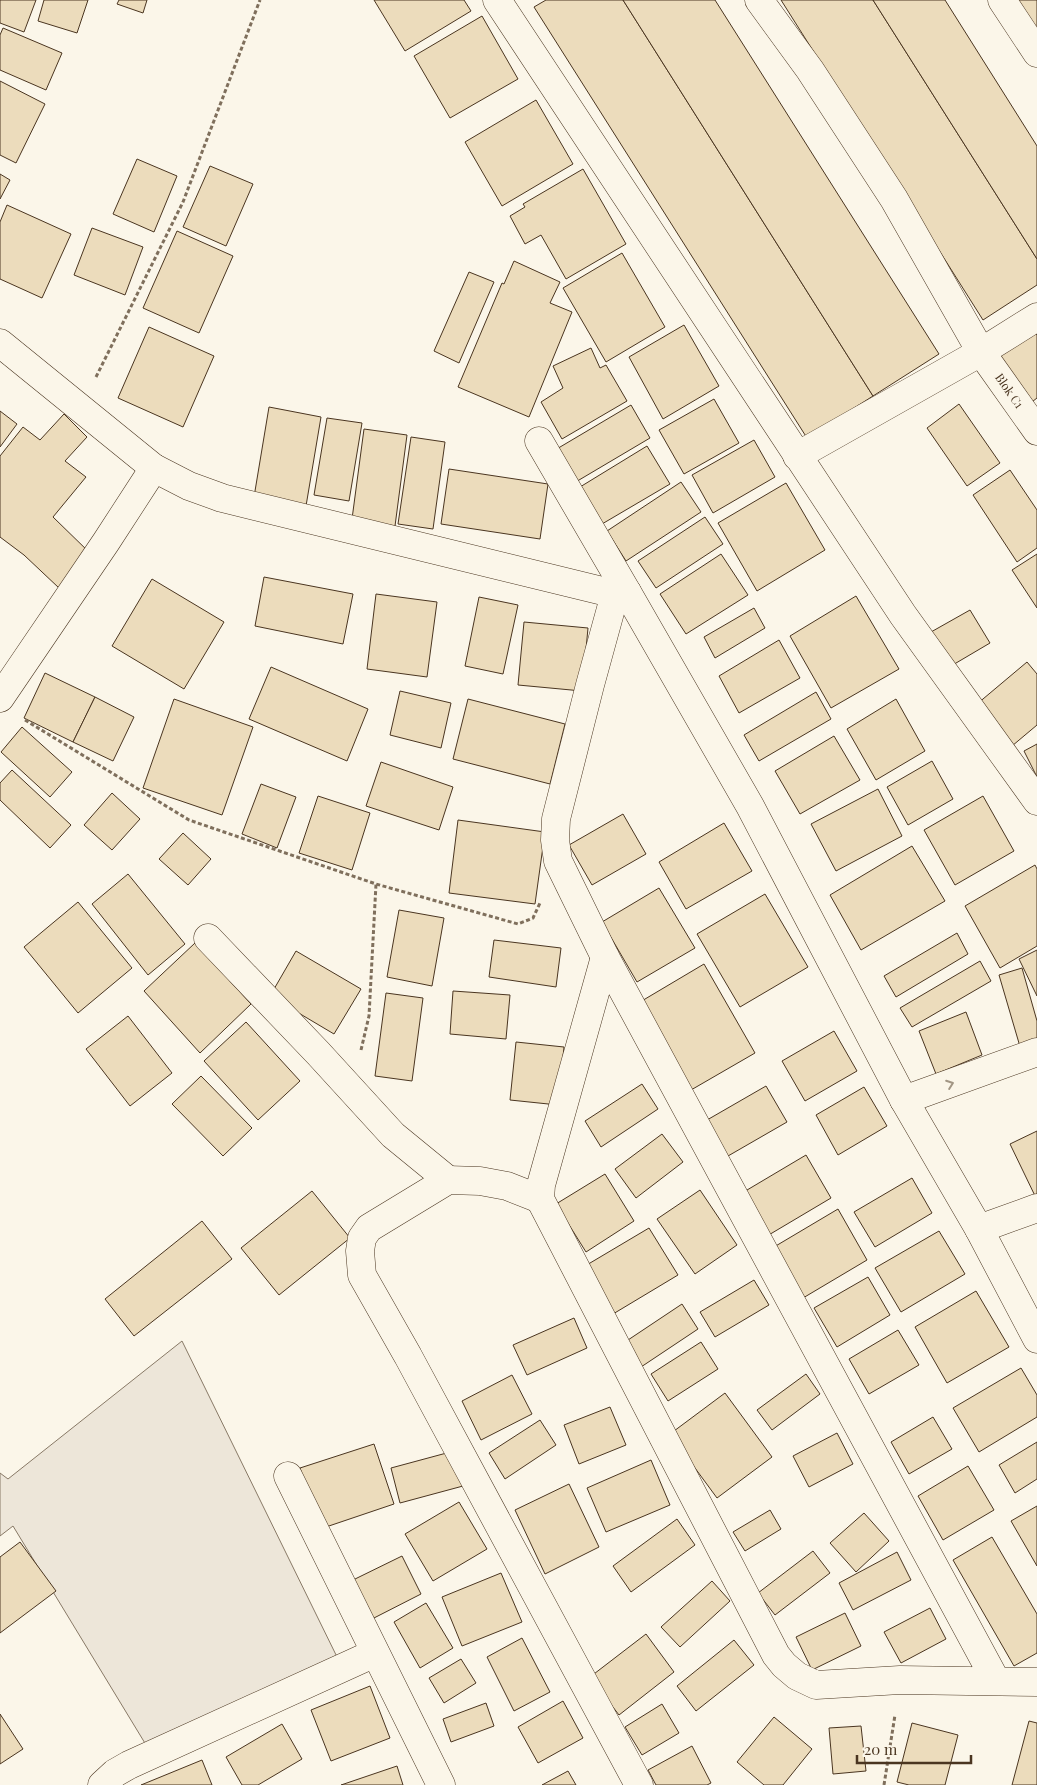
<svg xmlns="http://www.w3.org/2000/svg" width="1037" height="1785" viewBox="0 0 1037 1785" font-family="'Playfair Display',serif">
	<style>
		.green { fill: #ede6d9; stroke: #887966 }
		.building { fill: #ecdcbc; stroke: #4a3520 }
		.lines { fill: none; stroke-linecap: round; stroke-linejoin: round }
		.minor-casing { stroke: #4a3520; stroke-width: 29 }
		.path { stroke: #7f6f5c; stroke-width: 3; stroke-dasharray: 4 2.5; stroke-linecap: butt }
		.minor { stroke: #fbf6e9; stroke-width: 28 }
		.oneway { stroke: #a29684 }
		.labels { text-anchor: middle; stroke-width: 4; stroke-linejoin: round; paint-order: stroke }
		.street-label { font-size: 12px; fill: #4a3520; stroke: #fbf6e9 }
	</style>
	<rect width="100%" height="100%" fill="#fbf6e9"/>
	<polygon class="green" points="182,1341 340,1663 154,1758 13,1526 0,1536 0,1473 8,1479"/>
	<g class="building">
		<polygon points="0,0 36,0 24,32 0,23"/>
		<polygon points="44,0 88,0 77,33 38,21"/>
		<polygon points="119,0 147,0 143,13 117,4"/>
		<polygon points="374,0 464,0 471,11 405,51"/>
		<polygon points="546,0 623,0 873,396 807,438 534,7"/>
		<polygon points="623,0 715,0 939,354 873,396"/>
		<polygon points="781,0 873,0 1037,259 1037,285 983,320"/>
		<polygon points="873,0 945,0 1037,146 1037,259"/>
		<polygon points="1018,0 1037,0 1037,29"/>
		<polygon points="482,16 518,79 450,118 414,56"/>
		<polygon points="3,28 62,53 46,90 0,70 0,35"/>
		<polygon points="0,81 45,104 16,163 0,155"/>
		<polygon points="536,100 573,164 502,206 465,142"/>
		<polygon points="137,159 177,176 154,232 113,214"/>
		<polygon points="210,166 253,184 226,246 183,227"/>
		<polygon points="583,169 626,244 566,279 541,235 525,244 510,216 525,207 523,204"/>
		<polygon points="0,174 10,180 0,199"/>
		<polygon points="7,205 71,234 42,298 0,279 0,222"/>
		<polygon points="92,228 143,247 125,295 74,275"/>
		<polygon points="177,231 233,256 199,333 143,308"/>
		<polygon points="622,253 665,327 606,362 563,288"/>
		<polygon points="514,261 560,282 550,303 572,312 529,417 458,387 502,283 504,284"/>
		<polygon points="469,272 494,282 459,363 434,351"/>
		<polygon points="684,325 719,386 663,419 629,357"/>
		<polygon points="149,327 214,356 183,427 118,398"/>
		<polygon points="1033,330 1037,335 1037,398 1028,405 995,358"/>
		<polygon points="591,348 600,368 606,365 627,401 562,439 541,402 563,388 553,366"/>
		<polygon points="714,399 739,443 684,474 659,430"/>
		<polygon points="959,404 1000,463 967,486 927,428"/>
		<polygon points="631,405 650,438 574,483 555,450"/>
		<polygon points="269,407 321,417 306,506 254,497"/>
		<polygon points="0,411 17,424 0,447"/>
		<polygon points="64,414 87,437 65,461 86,477 53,517 91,554 59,588 24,555 0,537 0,456 23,427 40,440"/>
		<polygon points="327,418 362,423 349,501 314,495"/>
		<polygon points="364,429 407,435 395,526 352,519"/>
		<polygon points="411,437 445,442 433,529 398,524"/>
		<polygon points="754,440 775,477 713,513 692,475"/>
		<polygon points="647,446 670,484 602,524 580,487"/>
		<polygon points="449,469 548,484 540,539 441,524"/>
		<polygon points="1010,470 1037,510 1037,548 1017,562 973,495"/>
		<polygon points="681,482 701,512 626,561 607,531"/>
		<polygon points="786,483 825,550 757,591 718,523"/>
		<polygon points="705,517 723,544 656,588 638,561"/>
		<polygon points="721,554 748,595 686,634 660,594"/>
		<polygon points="1037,554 1037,608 1012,570"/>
		<polygon points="264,577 353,594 343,644 255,626"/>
		<polygon points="152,579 224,622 184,689 112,646"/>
		<polygon points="376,594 437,602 427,677 367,669"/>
		<polygon points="856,596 899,669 831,708 790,636"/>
		<polygon points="479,597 518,605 503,674 465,666"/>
		<polygon points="754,608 765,628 715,658 704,637"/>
		<polygon points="970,610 990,643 951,666 931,632"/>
		<polygon points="524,622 588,628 582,691 518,685"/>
		<polygon points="779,640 800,678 739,713 719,676"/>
		<polygon points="1027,662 1037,674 1037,725 1012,746 977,704"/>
		<polygon points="271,667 368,709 347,761 249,719"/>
		<polygon points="45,673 95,697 73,742 24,718"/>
		<polygon points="400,691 451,703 441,748 390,735"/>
		<polygon points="816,692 831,719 759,761 744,735"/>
		<polygon points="95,697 134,717 113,761 73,742"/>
		<polygon points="174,699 253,727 222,815 143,788"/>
		<polygon points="468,699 565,724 550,784 453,759"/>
		<polygon points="896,699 925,751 876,780 847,729"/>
		<polygon points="22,727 72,772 50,797 1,752"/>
		<polygon points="834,736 860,780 800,814 775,771"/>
		<polygon points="1037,744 1037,777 1024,751"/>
		<polygon points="932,761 953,799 908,825 887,787"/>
		<polygon points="381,762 453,787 439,830 366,806"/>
		<polygon points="12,770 71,825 50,848 0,800 0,783"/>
		<polygon points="261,784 296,797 277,848 242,834"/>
		<polygon points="878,789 902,836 836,871 811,824"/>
		<polygon points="112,793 140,819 112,850 84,825"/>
		<polygon points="318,796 370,813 352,870 299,853"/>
		<polygon points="983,796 1014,851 955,885 924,830"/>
		<polygon points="623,814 646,854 592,885 569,845"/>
		<polygon points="458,820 545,832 535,904 449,893"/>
		<polygon points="724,823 752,871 686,909 659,862"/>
		<polygon points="183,833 211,859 188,885 159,859"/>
		<polygon points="912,846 945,901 861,950 830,895"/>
		<polygon points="1035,865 1037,869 1037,946 1000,968 965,906"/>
		<polygon points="128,874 185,944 148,975 92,904"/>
		<polygon points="659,888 695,948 637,982 602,922"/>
		<polygon points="765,894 808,967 740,1007 697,934"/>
		<polygon points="78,902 132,968 78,1013 24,947"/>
		<polygon points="399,910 444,918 432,986 387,977"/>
		<polygon points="957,933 968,954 896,997 884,976"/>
		<polygon points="494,940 561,948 556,987 489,977"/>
		<polygon points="195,943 251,1004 200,1053 144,991"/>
		<polygon points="1037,950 1037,996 1019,959"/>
		<polygon points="296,951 361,989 334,1034 270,996"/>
		<polygon points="980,961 991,981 912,1027 900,1008"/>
		<polygon points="704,964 755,1053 691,1090 640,1002"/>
		<polygon points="1022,968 1037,1021 1037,1045 1021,1050 999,975"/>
		<polygon points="453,991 510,995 506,1039 450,1034"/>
		<polygon points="386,993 423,998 412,1081 375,1076"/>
		<polygon points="966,1012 982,1055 936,1074 919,1031"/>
		<polygon points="128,1016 172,1073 130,1106 86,1049"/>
		<polygon points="246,1022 300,1081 258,1120 204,1061"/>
		<polygon points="834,1031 857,1071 805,1101 782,1061"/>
		<polygon points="516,1042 564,1047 558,1105 510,1100"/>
		<polygon points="201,1076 252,1128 223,1156 172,1104"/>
		<polygon points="642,1084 658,1109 601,1147 585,1121"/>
		<polygon points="766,1086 787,1122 728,1156 707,1120"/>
		<polygon points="864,1087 887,1126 838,1155 816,1115"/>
		<polygon points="1037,1131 1037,1200 1010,1144"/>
		<polygon points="662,1134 683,1162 636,1198 615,1169"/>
		<polygon points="806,1155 831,1198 767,1236 742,1193"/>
		<polygon points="605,1174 634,1221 586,1252 556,1204"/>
		<polygon points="912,1178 932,1213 875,1247 854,1212"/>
		<polygon points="700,1190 737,1245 695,1274 657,1219"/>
		<polygon points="312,1191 350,1238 279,1295 241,1248"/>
		<polygon points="838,1209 867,1260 803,1298 774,1247"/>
		<polygon points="202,1221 232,1259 134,1336 105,1299"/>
		<polygon points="649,1228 678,1275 613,1314 585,1266"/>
		<polygon points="939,1231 965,1274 901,1312 875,1268"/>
		<polygon points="868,1277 890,1315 837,1347 814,1308"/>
		<polygon points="754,1280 769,1305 715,1337 700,1312"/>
		<polygon points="976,1291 1009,1347 947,1383 915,1327"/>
		<polygon points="682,1304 698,1329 641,1367 625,1342"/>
		<polygon points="574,1318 587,1348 527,1375 513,1345"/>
		<polygon points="898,1330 919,1365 869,1394 849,1359"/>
		<polygon points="701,1342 718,1369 668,1401 651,1374"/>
		<polygon points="1021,1368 1037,1395 1037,1417 979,1452 953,1408"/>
		<polygon points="806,1374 820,1394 772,1430 757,1410"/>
		<polygon points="512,1375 532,1414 481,1440 462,1401"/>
		<polygon points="725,1393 772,1457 717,1498 670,1434"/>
		<polygon points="610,1407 626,1445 579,1464 564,1425"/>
		<polygon points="933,1417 952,1449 909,1474 891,1442"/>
		<polygon points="540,1420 556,1445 505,1479 489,1453"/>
		<polygon points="837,1433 853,1464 809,1487 793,1456"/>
		<polygon points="1037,1442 1037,1479 1015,1493 999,1465"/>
		<polygon points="374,1444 394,1504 320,1529 300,1468"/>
		<polygon points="454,1451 463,1486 400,1503 391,1468"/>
		<polygon points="651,1460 670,1505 606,1532 587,1488"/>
		<polygon points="968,1466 994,1510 943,1540 918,1496"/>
		<polygon points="569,1484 599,1547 545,1574 515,1510"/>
		<polygon points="459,1502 487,1549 433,1581 405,1534"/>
		<polygon points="1037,1506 1037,1566 1011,1521"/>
		<polygon points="770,1510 781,1529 745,1551 733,1532"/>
		<polygon points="864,1513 889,1541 856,1572 830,1543"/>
		<polygon points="677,1519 695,1545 631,1592 613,1566"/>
		<polygon points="992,1537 1037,1614 1037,1653 1014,1666 953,1560"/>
		<polygon points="20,1542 56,1591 0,1633 0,1557"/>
		<polygon points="813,1551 830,1573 775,1615 758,1593"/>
		<polygon points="897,1552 911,1580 853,1610 839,1583"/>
		<polygon points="402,1556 421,1594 372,1619 353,1580"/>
		<polygon points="501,1573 522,1622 462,1646 442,1597"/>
		<polygon points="712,1581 730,1601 680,1647 661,1627"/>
		<polygon points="426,1603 453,1648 420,1668 394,1622"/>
		<polygon points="930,1608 946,1639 901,1663 884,1632"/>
		<polygon points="845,1613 861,1646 812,1670 796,1637"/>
		<polygon points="646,1634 674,1672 619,1715 590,1677"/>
		<polygon points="522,1638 550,1692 514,1711 487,1657"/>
		<polygon points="734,1640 754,1665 696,1711 677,1686"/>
		<polygon points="461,1659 476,1683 444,1703 429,1678"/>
		<polygon points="370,1686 390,1738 331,1761 311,1710"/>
		<polygon points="563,1701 583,1738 538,1763 518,1727"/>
		<polygon points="486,1703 494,1726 451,1742 443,1719"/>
		<polygon points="662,1704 679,1733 642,1755 625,1727"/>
		<polygon points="0,1714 23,1749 0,1764"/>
		<polygon points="774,1717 812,1749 783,1785 764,1785 737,1762"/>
		<polygon points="1029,1721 1037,1723 1037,1785 1012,1785"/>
		<polygon points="912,1723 958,1735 945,1785 909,1785 897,1782"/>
		<polygon points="282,1724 302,1759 258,1785 242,1785 226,1757"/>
		<polygon points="861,1726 866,1771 833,1774 829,1728"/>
		<polygon points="692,1746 711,1783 707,1785 656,1785 648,1770"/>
		<polygon points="202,1760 212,1785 141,1785"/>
		<polygon points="397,1766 403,1785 341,1785"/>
		<polygon points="568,1771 576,1785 542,1785"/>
	</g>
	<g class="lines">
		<defs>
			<g id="minor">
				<polyline points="497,0 903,615 1037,801"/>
				<polyline points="759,0 810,70 894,199 981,352 1037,431"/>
				<polyline points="1002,0 1037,53"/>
				<polyline points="0,343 154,468 189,486 222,498 615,594"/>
				<polyline points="539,441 627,592 615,594 590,685 556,819 555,840 558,861 605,957"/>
				<polyline points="797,456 981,352 1037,317"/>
				<polyline points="627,592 750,806 904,1100 979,1229 1037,1208"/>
				<polyline points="0,698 106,542 154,468"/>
				<polyline points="208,938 318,1053 393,1135 448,1180"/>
				<polyline points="904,1100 1037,1052"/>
				<polyline points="540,1199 507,1186 480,1181 448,1180 369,1228 362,1238 360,1251 362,1275 408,1356 639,1785"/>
				<polyline points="979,1229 1037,1339"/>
				<polyline points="288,1476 441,1785"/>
				<polyline points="996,1681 605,957 541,1185 540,1199 776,1655 784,1665 797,1676 816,1685 900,1680 1037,1682"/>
				<polyline points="102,1785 115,1773 129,1765 375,1653"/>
			</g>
		</defs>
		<use href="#minor" class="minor-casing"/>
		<g class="path">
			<polyline points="96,377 183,202 260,0"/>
			<polyline points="25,720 189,820 376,884 518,924 533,918 540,903"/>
			<polyline points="361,1050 369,1016 376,884"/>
			<polyline points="884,1785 895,1715"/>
		</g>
		<use href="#minor" class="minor"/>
	</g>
	<defs><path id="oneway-chevron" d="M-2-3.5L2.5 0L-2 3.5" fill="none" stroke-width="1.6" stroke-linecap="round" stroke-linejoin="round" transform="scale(1.25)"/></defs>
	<use class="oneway" href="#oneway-chevron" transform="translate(950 1084) rotate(-20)"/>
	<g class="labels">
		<g class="street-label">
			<text transform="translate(1009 391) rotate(55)" y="4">Blok C1</text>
		</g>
	</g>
	<path d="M857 1755v8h114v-8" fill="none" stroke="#4a3520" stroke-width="2.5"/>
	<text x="864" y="1755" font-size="15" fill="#4a3520" stroke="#fbf6e9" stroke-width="4" paint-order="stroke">20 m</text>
</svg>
